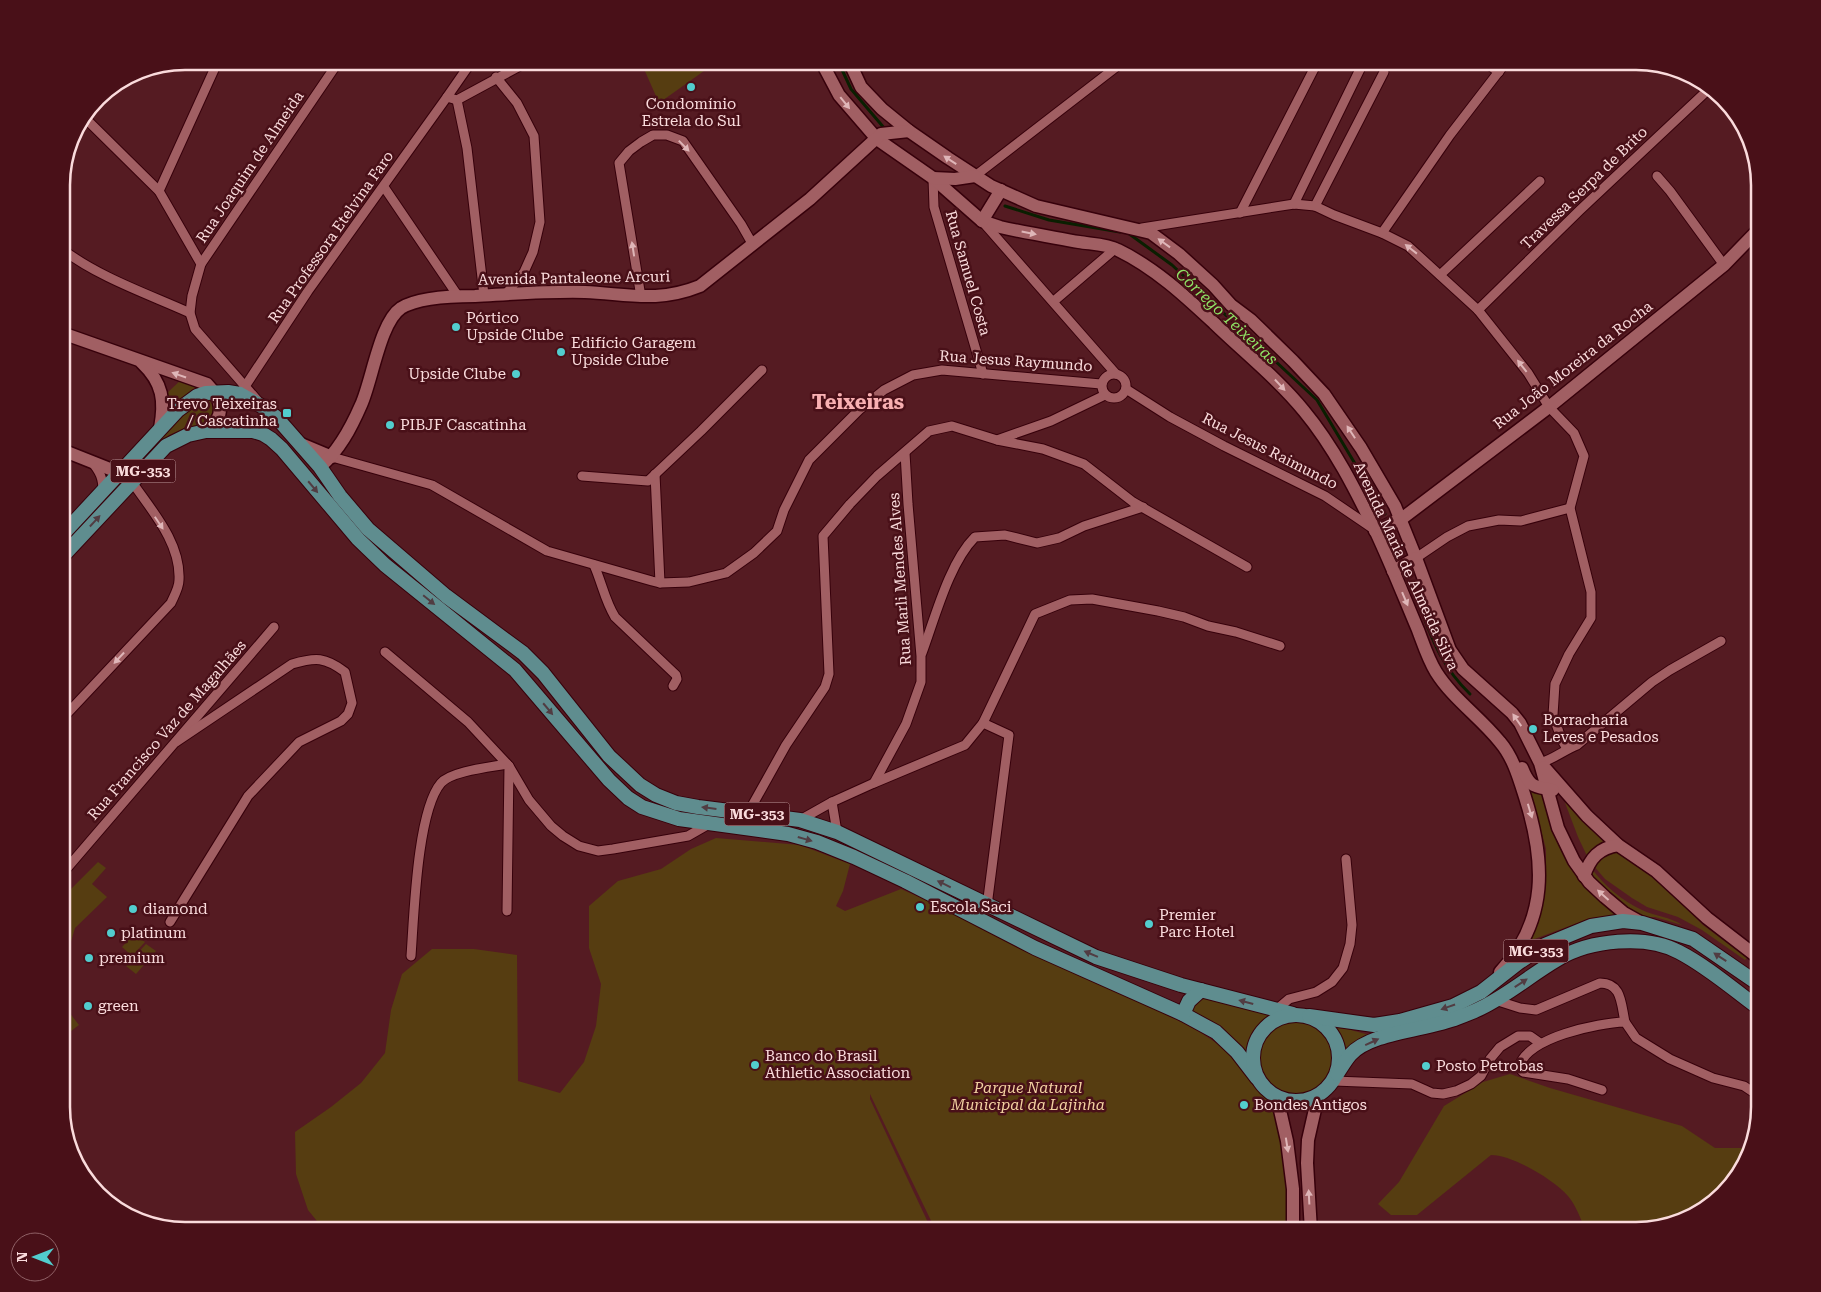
<svg xmlns="http://www.w3.org/2000/svg" width="1821" height="1292" viewBox="0 0 1821 1292" font-family="'Roboto Serif',serif">
	<style>
		.green { fill: #563d11 }
		.lines { fill: none; stroke-linecap: round; stroke-linejoin: round }
		.stream { stroke: #0a1f01; stroke-width: 3 }
		.street-casing { stroke: #37000b; stroke-width: 11 }
		.secondary-casing { stroke: #37000b; stroke-width: 15 }
		.primary-casing { stroke: #37000b; stroke-width: 16 }
		.street { stroke: #a15f63; stroke-width: 9 }
		.secondary { stroke: #a15f63; stroke-width: 12 }
		.primary { stroke: #5f8d8f; stroke-width: 14 }
		.oneway { fill: #dfb6b8 }
		.oneway2 { fill: #513c42 }
		.poi-dot { fill: #52cdce; stroke: #491018; stroke-width: 2 }
		.labels { text-anchor: middle; stroke-width: 5; stroke-linejoin: round; paint-order: stroke }
		.shield { fill: #491018; stroke: #c59ea1; stroke-width: 1 }
		.shield-label { font-size: 14px; font-weight: bold; fill: #fadbdc }
		.poi-label { font-size: 15px; fill: #fadbdc; stroke: #491018; text-anchor: start }
		.street-label { font-size: 15px; fill: #fadbdc; stroke: #491018 }
		.park-label { font-size: 15px; font-style: italic; fill: #f2d1a1; stroke: #491018 }
		.water-label { font-size: 16px; font-style: italic; fill: #8fe365; stroke: #491018 }
		.district-label { font-size: 20px; font-weight: bold; fill: #f9b0b2; stroke: #491018 }
		.rim { fill: none; stroke: #fadbdc; stroke-width: 2.5 }
	</style>
	<rect width="100%" height="100%" fill="#551b22"/>
	<g class="green">
		<polygon points="643,61 718,61 659,103 641,62"/>
		<polygon points="182,379 197,386 180,399 170,411 167,393"/>
		<path d="M 210,397 C 218,407 212,417 206,426 L 176,432 L 169,435 L 143,461 L 140,459 L 190,407 Z"/>
		<polygon points="1530,789 1541,795 1545,795 1556,832 1619,915 1591,918 1529,941 1543,903 1546,875 1546,849"/>
		<polygon points="1564,800 1605,843 1588,858 1578,837"/>
		<path d="M 716,838 L 800,845 L 850,864 L 843,891 L 836,906 L 845,911 L 901,889 L 988,928 L 1179,1021 C 1236,1049 1277,1090 1286,1155 C 1289,1179 1289,1206 1290,1231 L 1221,1229 L 1209,1231 L 936,1231 L 870,1094 L 870,1099 L 932,1231 L 325,1231 L 308,1210 L 296,1174 L 295,1132 L 331,1107 L 361,1083 L 385,1053 L 391,1010 L 402,974 L 432,949 L 474,949 L 517,955 L 518,1081 L 560,1093 L 584,1062 L 596,1026 L 601,984 L 589,948 L 589,906 L 618,881 L 661,869 L 691,849 Z"/>
		<polygon points="1608,853 1617,853 1623,856 1657,880 1703,925 1747,958 1745,960 1702,930 1678,917 1647,907 1632,898 1605,879 1593,865"/>
		<polygon points="98,862 106,868 92,884 107,897 75,928 62,972 62,898"/>
		<path d="M 1591,868 C 1604,885 1622,901 1642,910 C 1654,916 1671,917 1682,925 L 1655,917 L 1640,917 L 1628,912 L 1591,875 Z"/>
		<polygon points="134,934 145,942 132,956 122,947"/>
		<polygon points="146,944 156,951 136,974 126,966"/>
		<path d="M 1203,993 L 1290,1014 C 1258,1026 1253,1038 1252,1069 L 1186,1015 Z"/>
		<polygon points="62,1003 79,1025 62,1038"/>
		<circle cx="1296" cy="1058" r="40"/>
		<polygon points="1333,1025 1369,1035 1342,1056 1341,1040"/>
		<path d="M 1510,1074 L 1550,1088 L 1682,1126 L 1715,1148 L 1753,1148 L 1734,1182 L 1691,1218 L 1636,1231 L 1586,1231 C 1581,1220 1576,1205 1568,1196 C 1554,1180 1513,1155 1491,1155 L 1417,1215 L 1391,1215 L 1378,1204 L 1399,1182 L 1444,1106 L 1483,1082 Z"/>
	</g>
	<g class="lines">
		<g class="stream">
			<polyline points="838,61 851,89 885,129"/>
			<polyline points="1005,206 1049,220 1120,232"/>
			<polyline points="1128,233 1172,265 1317,400 1385,514"/>
			<path d="M 1416,597 C 1431,635 1439,664 1470,694"/>
		</g>
		<defs>
			<g id="street">
				<polyline points="1483,61 1499,72"/>
				<polyline points="496,77 517,103 534,136 540,222 533,252 524,272 505,295"/>
				<polyline points="447,97 472,61"/>
				<polyline points="457,100 467,148 484,295"/>
				<polyline points="84,117 159,191 201,264 192,296 190,313 195,329 258,401"/>
				<polyline points="975,176 1124,61"/>
				<polyline points="1657,176 1670,191 1724,265"/>
				<polyline points="933,178 934,207 983,374"/>
				<polyline points="384,187 458,296"/>
				<polyline points="159,191 218,61"/>
				<polyline points="1294,204 1364,61"/>
				<polyline points="1315,206 1384,72"/>
				<polyline points="1240,213 1318,61"/>
				<polyline points="982,221 1116,374"/>
				<polyline points="1142,228 1294,204 1315,206 1334,215 1382,233 1408,246 1478,310 1528,373 1549,407 1574,433 1584,456 1570,508 1591,592 1591,618 1569,654 1555,684 1553,715 1561,738 1567,749"/>
				<polyline points="1382,233 1450,135 1507,61"/>
				<path d="M 62,249 C 98,277 148,294 190,313"/>
				<polyline points="201,264 339,61"/>
				<polyline points="1440,275 1540,181"/>
				<polyline points="641,297 619,163 629,151 641,142 653,135 667,135 683,141 741,224 753,245"/>
				<polyline points="1054,301 1116,248"/>
				<polyline points="1478,310 1580,210 1711,87"/>
				<circle cx="1114" cy="386" r="12"/>
				<polyline points="1126,389 1170,417 1224,446 1325,496 1375,530"/>
				<polyline points="240,394 308,291 447,97 457,100 529,61"/>
				<polyline points="997,440 1051,421 1105,395"/>
				<polyline points="332,457 432,485 547,551 652,581 660,583 689,582 726,573 754,553 777,531 784,510 809,460 859,410 884,390 913,375 942,370 1101,384"/>
				<path d="M 92,462 C 100,472 103,478 103,491"/>
				<polyline points="655,474 660,583"/>
				<polyline points="582,476 648,481 701,431 762,370"/>
				<polyline points="1416,558 1447,537 1468,526 1499,520 1521,521 1570,508"/>
				<path d="M 594,565 C 602,583 605,601 615,617 L 676,675 L 677,679 L 673,686"/>
				<polyline points="385,652 468,722 509,766 529,800 551,826 563,836 579,846 598,851 613,849 688,836 709,824"/>
				<path d="M 922,653 C 935,618 949,563 975,537 L 1005,535 L 1037,543 L 1059,538 L 1084,526 L 1143,507"/>
				<path d="M 62,719 L 171,603 C 174,596 179,588 179,580 C 181,543 152,511 132,482"/>
				<polyline points="983,723 1009,735 987,906"/>
				<path d="M 1540,763 C 1554,759 1564,750 1577,745 L 1652,682 L 1670,670 L 1721,641"/>
				<polyline points="874,783 906,724 921,682 921,656 908,504 905,453"/>
				<polyline points="832,802 837,832"/>
				<polyline points="748,813 786,745 825,687 829,674 823,536 850,504 877,476 929,431 952,426 997,440 1043,449 1084,464 1133,502 1247,567"/>
				<polyline points="800,820 832,802 874,783 965,745 983,723 1035,614 1070,600 1092,599 1158,611 1184,617 1208,626 1236,632 1280,646"/>
				<polyline points="62,874 274,627"/>
				<polyline points="507,911 509,766"/>
				<path d="M 170,922 L 248,796 L 299,742 L 341,721 L 348,714 L 352,703 L 345,672 C 325,657 316,657 292,664 L 176,742"/>
				<path d="M 411,956 C 414,916 417,811 441,783 C 451,771 491,767 507,764"/>
				<path d="M 1495,1000 L 1520,1008 L 1536,1010 L 1600,983 C 1622,983 1621,1004 1625,1022"/>
				<polyline points="1276,1010 1289,999 1316,992 1332,982 1343,968 1350,944 1352,925 1346,859"/>
				<polyline points="1334,1081 1412,1084 1432,1093 1443,1094 1456,1091 1471,1084 1481,1076 1490,1059 1500,1047 1518,1036 1530,1036 1540,1043"/>
				<path d="M 1602,1090 L 1568,1079 L 1523,1072 L 1519,1067 C 1527,1037 1598,1023 1625,1022 L 1636,1038 L 1670,1059 L 1713,1078 L 1744,1086 L 1759,1096"/>
			</g>
			<g id="secondary">
				<path d="M 821,61 L 839,95 L 877,139 L 933,178 L 982,221 L 1000,227 C 1026,233 1052,237 1079,242 C 1091,244 1107,244 1118,250 C 1155,268 1185,296 1214,323 C 1244,352 1278,379 1304,411 C 1334,447 1356,491 1376,532 C 1391,564 1404,597 1418,630 C 1423,643 1428,659 1436,672 C 1453,699 1480,717 1500,742 C 1513,757 1519,778 1525,797 C 1545,860 1549,920 1500,972"/>
				<polyline points="849,61 861,87 882,109 909,131 948,158 991,186 1036,206 1151,233 1179,254 1213,285 1231,305 1251,320 1293,361 1324,394 1361,448 1395,506 1416,558 1450,650 1463,669 1512,713 1520,723 1540,763 1558,828 1574,861 1589,882 1605,897 1624,913 1642,923"/>
				<polyline points="933,178 955,179 975,176"/>
				<polyline points="982,221 1001,190"/>
				<path d="M 62,333 L 207,384 C 223,400 226,417 206,431"/>
				<path d="M 142,363 C 163,383 165,401 160,428"/>
				<polyline points="301,444 332,457"/>
				<polyline points="62,450 120,473"/>
				<path d="M 320,467 C 339,451 351,428 361,405 C 372,381 380,322 401,308 C 419,297 454,296 475,296 C 511,294 548,291 585,292 C 628,294 658,303 700,286 L 810,199 L 881,134 L 909,131"/>
				<polyline points="1375,531 1404,517 1549,407 1724,265 1760,228"/>
				<polyline points="1393,571 1416,558"/>
				<polyline points="1544,767 1587,816 1618,845 1656,871 1707,918 1760,959"/>
				<path d="M 1522,768 C 1530,788 1534,786 1553,790"/>
				<path d="M 1584,876 C 1590,858 1599,848 1618,845"/>
				<polyline points="1277,1097 1287,1141 1293,1189 1293,1231"/>
				<polyline points="1311,1231 1307,1163 1308,1140 1318,1096"/>
			</g>
			<g id="primary">
				<polyline points="62,535 178,410 197,396 206,393 228,392 240,394 263,407 277,418 320,467 340,496 368,529 446,596 523,653 543,673 609,756 640,785 656,795 676,803 698,807 800,820 837,832 1096,957 1181,985 1293,1014"/>
				<polyline points="62,557 166,446 188,435 206,431 253,431 263,434 271,439 282,449 358,539 385,565 515,670 609,780 628,798 642,807 679,819 788,834 817,842 854,857 905,881 1035,948 1183,1014 1216,1032 1237,1052 1257,1078"/>
				<polyline points="1183,1014 1189,1001 1201,990"/>
				<circle cx="1296" cy="1058" r="43"/>
				<polyline points="1309,1016 1374,1025 1400,1021 1453,1006 1481,992 1518,963 1545,945 1591,926 1623,921 1642,923 1693,939 1760,985"/>
				<path d="M 1337,1074 C 1341,1068 1345,1061 1350,1055 C 1370,1032 1427,1030 1457,1018 C 1465,1015 1473,1012 1481,1008 C 1508,995 1532,974 1558,959 C 1590,940 1646,934 1679,952 C 1708,967 1734,990 1760,1009"/>
			</g>
		</defs>
		<use href="#street" class="street-casing"/>
		<use href="#secondary" class="secondary-casing"/>
		<use href="#primary" class="primary-casing"/>
		<use href="#street" class="street"/>
		<use href="#secondary" class="secondary"/>
		<use href="#primary" class="primary"/>
	</g>
	<defs><path id="oneway-solid" d="M-6-.8H1V-3.2L6.5 0L1 3.2V.8H-6Z" transform="scale(1.25)"/></defs>
	<g class="oneway">
		<use href="#oneway-solid" transform="translate(845 103) rotate(51)"/>
		<use href="#oneway-solid" transform="translate(684 146) rotate(46)"/>
		<use href="#oneway-solid" transform="translate(950 160) rotate(-147)"/>
		<use href="#oneway-solid" transform="translate(1029 233) rotate(11)"/>
		<use href="#oneway-solid" transform="translate(1164 243) rotate(-144)"/>
		<use href="#oneway-solid" transform="translate(633 249) rotate(-99)"/>
		<use href="#oneway-solid" transform="translate(1411 249) rotate(-142)"/>
		<use href="#oneway-solid" transform="translate(1522 366) rotate(-128)"/>
		<use href="#oneway-solid" transform="translate(179 375) rotate(-161)"/>
		<use href="#oneway-solid" transform="translate(1280 385) rotate(47)"/>
		<use href="#oneway-solid" transform="translate(1351 432) rotate(-123)"/>
		<use href="#oneway-solid" transform="translate(159 523) rotate(56)"/>
		<use href="#oneway-solid" transform="translate(1405 599) rotate(67)"/>
		<use href="#oneway-solid" transform="translate(119 658) rotate(133)"/>
		<use href="#oneway-solid" transform="translate(1517 720) rotate(-125)"/>
		<use href="#oneway-solid" transform="translate(1530 811) rotate(73)"/>
		<use href="#oneway-solid" transform="translate(1603 895) rotate(-138)"/>
		<use href="#oneway-solid" transform="translate(1287 1145) rotate(81)"/>
		<use href="#oneway-solid" transform="translate(1309 1197) rotate(-93)"/>
	</g>
	<g class="oneway2">
		<use href="#oneway-solid" transform="translate(313 487) rotate(50)"/>
		<use href="#oneway-solid" transform="translate(95 521) rotate(-47)"/>
		<use href="#oneway-solid" transform="translate(429 600) rotate(39)"/>
		<use href="#oneway-solid" transform="translate(548 709) rotate(50)"/>
		<use href="#oneway-solid" transform="translate(709 808) rotate(-173)"/>
		<use href="#oneway-solid" transform="translate(805 839) rotate(16)"/>
		<use href="#oneway-solid" transform="translate(944 884) rotate(-154)"/>
		<use href="#oneway-solid" transform="translate(1091 954) rotate(-157)"/>
		<use href="#oneway-solid" transform="translate(1720 957) rotate(-147)"/>
		<use href="#oneway-solid" transform="translate(1521 983) rotate(-33)"/>
		<use href="#oneway-solid" transform="translate(1246 1002) rotate(-165)"/>
		<use href="#oneway-solid" transform="translate(1448 1007) rotate(161)"/>
		<use href="#oneway-solid" transform="translate(1372 1042) rotate(-25)"/>
	</g>
	<g class="poi-dot">
		<circle cx="691" cy="87" r="5"/>
		<circle cx="456" cy="327" r="5"/>
		<circle cx="561" cy="352" r="5"/>
		<circle cx="516" cy="374" r="5"/>
		<rect x="282" y="408" width="10" height="10" rx="2.5"/>
		<circle cx="390" cy="425" r="5"/>
		<circle cx="1533" cy="729" r="5"/>
		<circle cx="920" cy="907" r="5"/>
		<circle cx="133" cy="909" r="5"/>
		<circle cx="1149" cy="924" r="5"/>
		<circle cx="111" cy="933" r="5"/>
		<circle cx="89" cy="958" r="5"/>
		<circle cx="88" cy="1006" r="5"/>
		<circle cx="755" cy="1065" r="5"/>
		<circle cx="1426" cy="1066" r="5"/>
		<circle cx="1244" cy="1105" r="5"/>
	</g>
	<g class="labels">
		<g class="shield">
			<rect x="110.5" y="459.5" width="65" height="23" rx="4"/>
			<rect x="724.5" y="802.5" width="65" height="23" rx="4"/>
			<rect x="1503.5" y="939.5" width="65" height="23" rx="4"/>
		</g>
		<g class="shield-label">
			<text x="143" y="476">MG-353</text>
			<text x="757" y="819">MG-353</text>
			<text x="1536" y="956">MG-353</text>
		</g>
		<g class="poi-label">
			<text x="691" y="109" text-anchor="middle">Condomínio<tspan x="691" dy="17">Estrela do Sul</tspan></text>
			<text x="466" y="323">Pórtico<tspan x="466" dy="17">Upside Clube</tspan></text>
			<text x="571" y="348">Edifício Garagem<tspan x="571" dy="17">Upside Clube</tspan></text>
			<text x="506" y="379" text-anchor="end">Upside Clube</text>
			<text x="277" y="409" text-anchor="end">Trevo Teixeiras<tspan x="277" dy="17">/ Cascatinha</tspan></text>
			<text x="400" y="430">PIBJF Cascatinha</text>
			<text x="1543" y="725">Borracharia<tspan x="1543" dy="17">Leves e Pesados</tspan></text>
			<text x="930" y="912">Escola Saci</text>
			<text x="143" y="914">diamond</text>
			<text x="1159" y="920">Premier<tspan x="1159" dy="17">Parc Hotel</tspan></text>
			<text x="121" y="938">platinum</text>
			<text x="99" y="963">premium</text>
			<text x="98" y="1011">green</text>
			<text x="765" y="1061">Banco do Brasil<tspan x="765" dy="17">Athletic Association</tspan></text>
			<text x="1436" y="1071">Posto Petrobas</text>
			<text x="1254" y="1110">Bondes Antigos</text>
		</g>
		<g class="street-label">
			<text transform="translate(250 167) rotate(-56)" y="5">Rua Joaquim de Almeida</text>
			<text transform="translate(1584 188) rotate(-44)" y="5">Travessa Serpa de Brito</text>
			<text transform="translate(331 237) rotate(-55)" y="5">Rua Professora Etelvina Faro</text>
			<text transform="translate(968 273) rotate(74)" y="5">Rua Samuel Costa</text>
			<text transform="translate(574 278) rotate(-1)" y="5">Avenida Pantaleone Arcuri</text>
			<text transform="translate(1016 361) rotate(4)" y="5">Rua Jesus Raymundo</text>
			<text transform="translate(1573 365) rotate(-38)" y="5">Rua João Moreira da Rocha</text>
			<text transform="translate(1270 451) rotate(27)" y="5">Rua Jesus Raimundo</text>
			<text transform="translate(1406 566) rotate(65)" y="5">Avenida Maria de Almeida Silva</text>
			<text transform="translate(900 579) rotate(-94)" y="5">Rua Marli Mendes Alves</text>
			<text transform="translate(167 730) rotate(-49)" y="5">Rua Francisco Vaz de Magalhães</text>
		</g>
		<g class="park-label">
			<text x="1028" y="1093">Parque Natural<tspan x="1028" dy="17">Municipal da Lajinha</tspan></text>
		</g>
		<g class="water-label">
			<text transform="translate(1227 316) rotate(43)" y="6">Córrego Teixeiras</text>
		</g>
		<g class="district-label">
			<text x="858" y="409">Teixeiras</text>
		</g>
	</g>
	<path d="M0 0H1821V1292H0ZM185 70H1636A115 115 0 0 1 1751 185V1107A115 115 0 0 1 1636 1222H185A115 115 0 0 1 70 1107V185A115 115 0 0 1 185 70Z" fill="#491018" fill-rule="evenodd"/>
	<path class="rim" d="M185 70H1636A115 115 0 0 1 1751 185V1107A115 115 0 0 1 1636 1222H185A115 115 0 0 1 70 1107V185A115 115 0 0 1 185 70Z"/>
	<g transform="translate(35 1257) rotate(270)"><circle r="24" fill="#491018" stroke="#906166"/>
	<path d="M0-4L9 19L0 12L-9 19Z" fill="#52cdce"/>
	<text y="-8" font-size="14" font-weight="bold" text-anchor="middle" fill="#fadbdc">N</text>
	</g>
</svg>
